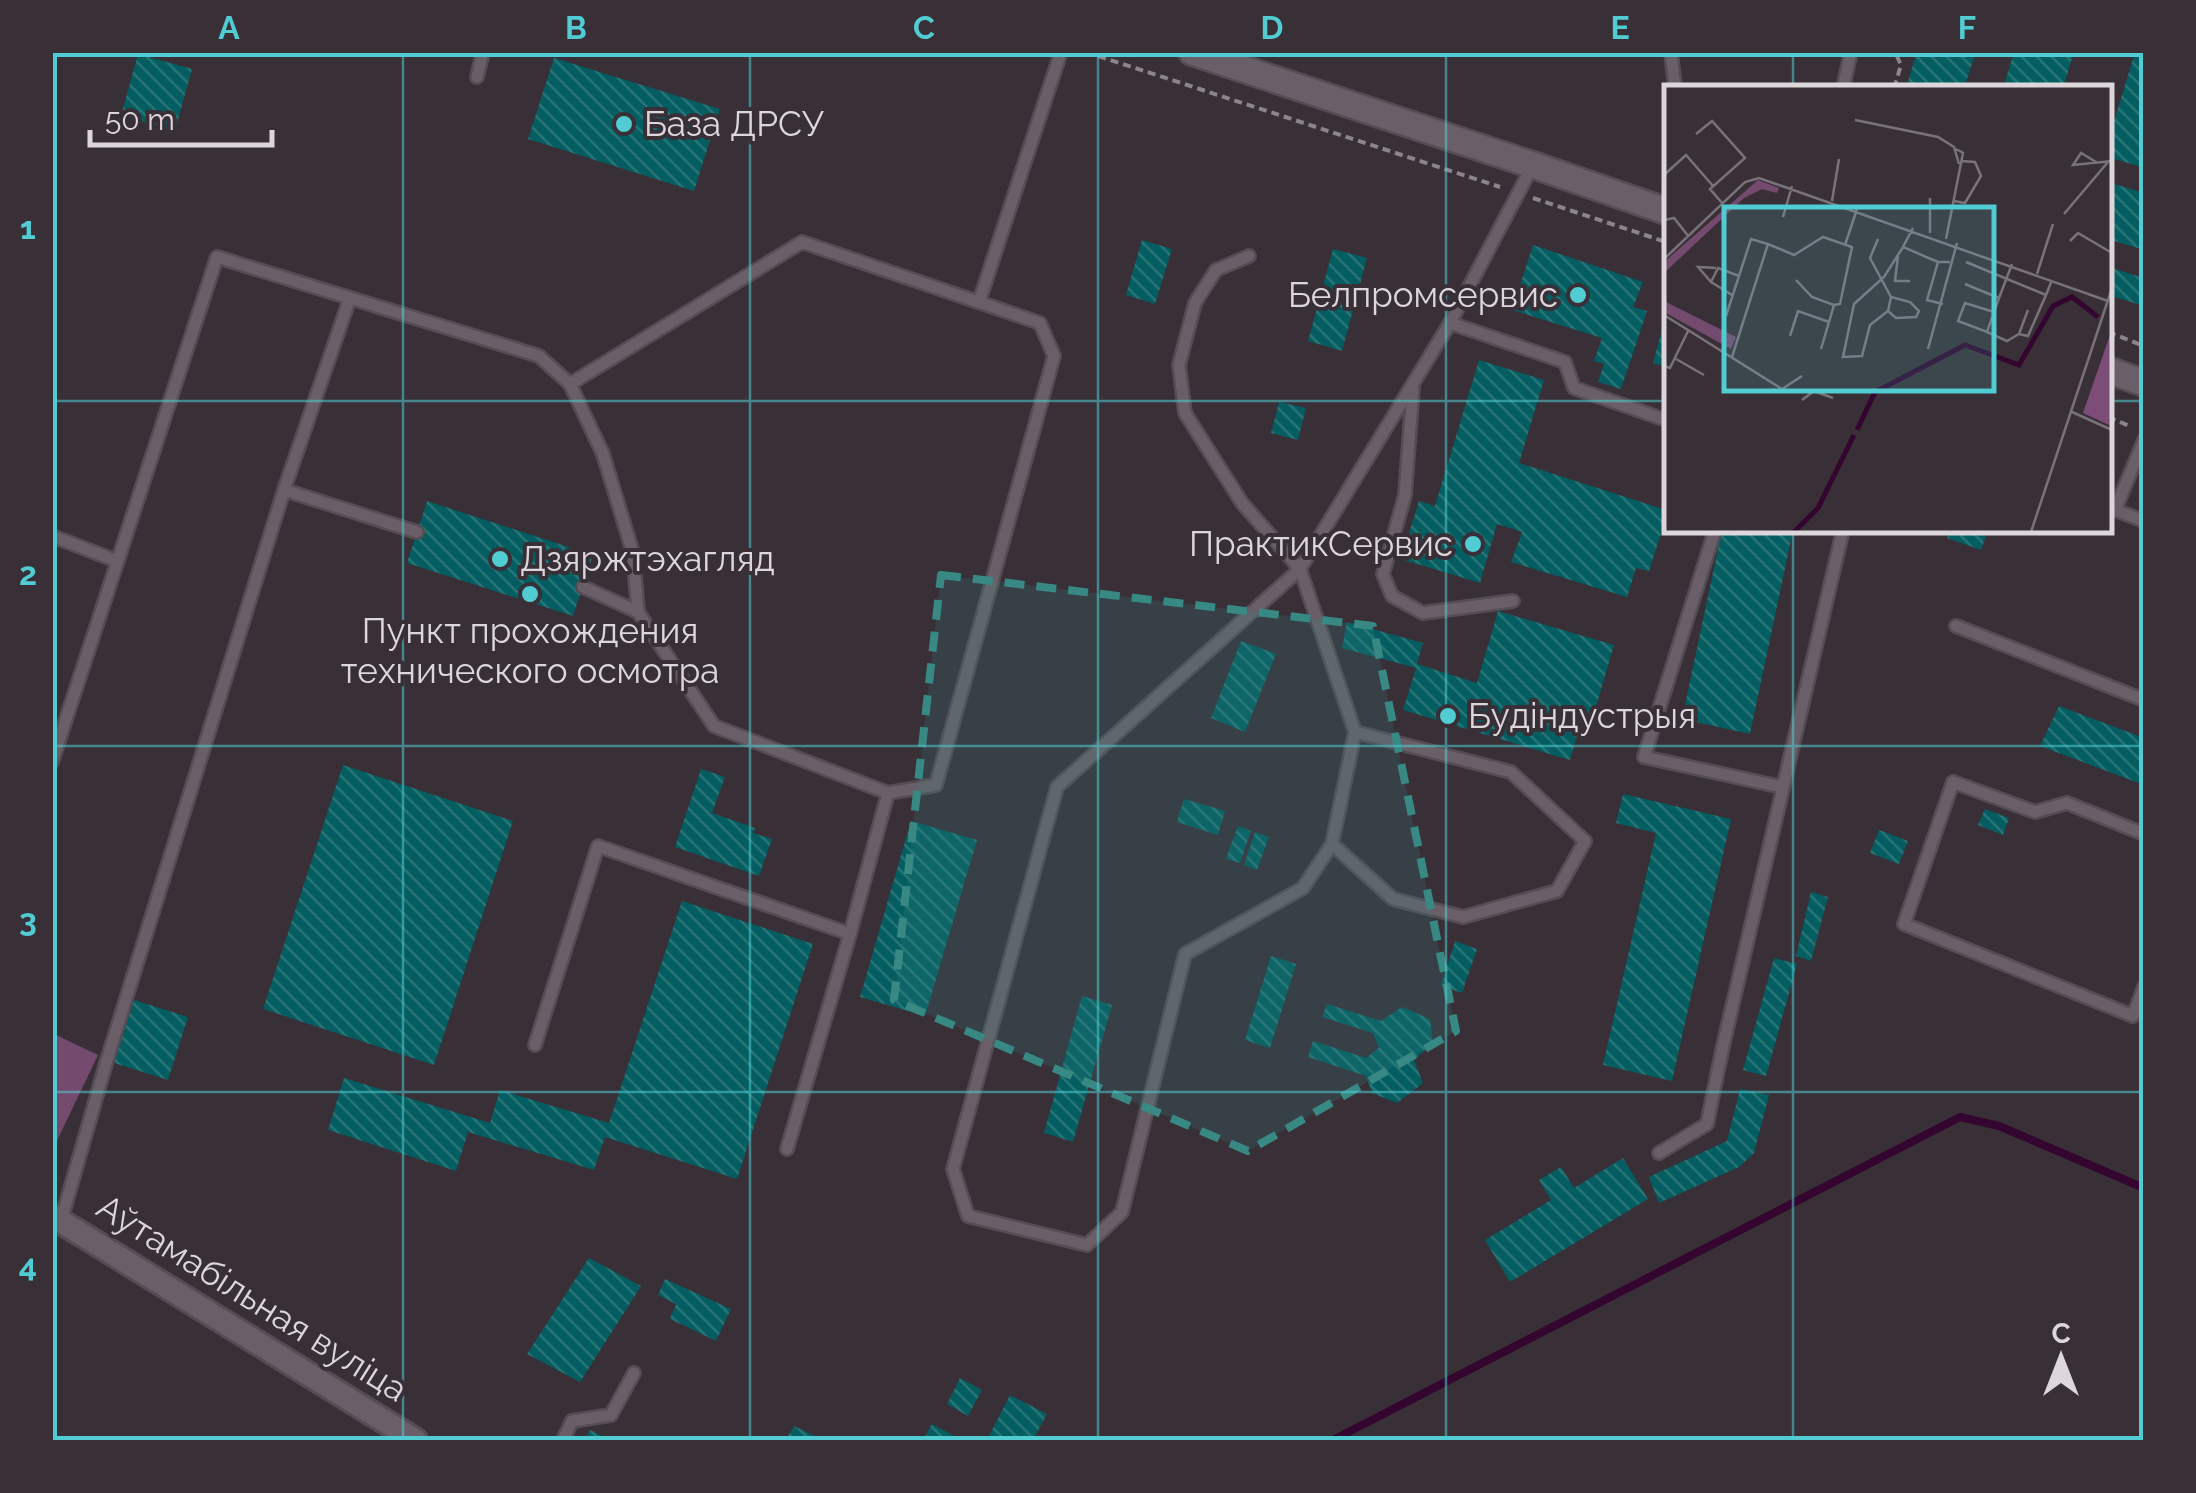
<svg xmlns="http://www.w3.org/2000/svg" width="2196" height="1493" viewBox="0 0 2196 1493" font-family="Raleway,sans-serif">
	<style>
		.green { fill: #744b6f }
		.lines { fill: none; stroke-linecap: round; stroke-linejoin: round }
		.stream { stroke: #33052f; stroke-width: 8 }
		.building { fill: url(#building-back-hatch) }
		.service-casing { stroke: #544d53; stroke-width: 16 }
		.minor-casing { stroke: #544d53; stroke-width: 28 }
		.tertiary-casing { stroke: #544d53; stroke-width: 30 }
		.path { stroke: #8c848b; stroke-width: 4; stroke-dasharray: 8 5; stroke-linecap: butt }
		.service { stroke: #6a5f68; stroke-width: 11 }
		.minor { stroke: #6a5f68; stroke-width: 22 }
		.tertiary { stroke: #6a5f68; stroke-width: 25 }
		.marked { fill: #388984; fill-opacity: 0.2; stroke: #388984; stroke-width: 8; stroke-dasharray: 20 12; stroke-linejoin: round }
		.grid { fill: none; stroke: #51ccd2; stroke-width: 2.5; stroke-opacity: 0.55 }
		.poi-dot { fill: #51ccd2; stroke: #382f37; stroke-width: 4 }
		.labels { text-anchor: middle; stroke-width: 8; stroke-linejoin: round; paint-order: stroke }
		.poi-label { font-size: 35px; fill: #ddd7dc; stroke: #382f37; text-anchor: start }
		.street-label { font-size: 35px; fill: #ddd7dc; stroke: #382f37 }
		.inset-river { fill: none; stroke: #33052f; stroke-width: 5 }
		.inset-road { fill: none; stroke: #7a7279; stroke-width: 2.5 }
		.view { fill: #51ccd2; fill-opacity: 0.15; stroke: #51ccd2; stroke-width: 5 }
		.inset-edge { fill: none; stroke: #ddd7dc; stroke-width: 5 }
		.neatline { fill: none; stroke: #51ccd2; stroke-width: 4 }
		.grid-label { font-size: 32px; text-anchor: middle; font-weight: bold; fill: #51ccd2 }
	</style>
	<defs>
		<pattern id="building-back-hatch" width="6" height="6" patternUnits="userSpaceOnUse" patternTransform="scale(2.5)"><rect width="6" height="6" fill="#035d61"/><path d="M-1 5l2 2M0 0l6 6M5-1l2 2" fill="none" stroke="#277477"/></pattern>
	</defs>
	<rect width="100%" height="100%" fill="#382f37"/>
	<polygon class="green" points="52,1033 98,1055 53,1149 52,1149"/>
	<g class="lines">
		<polyline class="stream" points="1333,1440 1960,1117 1999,1126 2144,1188"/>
	</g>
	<g class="building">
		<polygon points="1917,52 1976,52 1964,88 1906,88"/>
		<polygon points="2014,52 2074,52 2063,88 2003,88"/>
		<polygon points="2135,52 2144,52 2144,168 2108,157 2108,141"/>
		<polygon points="138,54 192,69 175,131 121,116"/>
		<polygon points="554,58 720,109 694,191 528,139"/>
		<polygon points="2108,182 2144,193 2144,250 2108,239"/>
		<polygon points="1142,240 1172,249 1155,304 1126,295"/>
		<polygon points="1533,245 1643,282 1633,307 1647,311 1621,389 1598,382 1604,364 1594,361 1602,338 1512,310"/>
		<polygon points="1333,249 1367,258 1342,351 1308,341"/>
		<polygon points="2108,267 2144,278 2144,306 2108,295"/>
		<polygon points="1662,330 1666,331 1666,367 1653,363"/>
		<polygon points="1479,360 1544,380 1519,463 1666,510 1666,518 1649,571 1636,568 1627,597 1511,562 1522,532 1497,524 1480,583 1401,559 1419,501 1435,506"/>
		<polygon points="1279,402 1306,408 1298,440 1271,433"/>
		<polygon points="427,501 593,555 573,616 407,563"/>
		<polygon points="1722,530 1793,530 1750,734 1682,719"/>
		<polygon points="1950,530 1988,530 1981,550 1947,538"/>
		<polygon points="1498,611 1614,645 1593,717 1583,715 1570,760 1403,710 1416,668 1342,648 1347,622 1423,643 1417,664 1477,683"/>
		<polygon points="1241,641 1276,654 1245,732 1211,718"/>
		<polygon points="2059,706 2144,738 2144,785 2040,746"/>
		<polygon points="343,765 513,821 434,1065 263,1009"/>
		<polygon points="701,769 725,777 712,813 755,828 753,833 772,839 759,876 675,847"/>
		<polygon points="1623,794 1731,819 1672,1081 1603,1065 1656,833 1616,823"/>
		<polygon points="1184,799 1225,811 1218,835 1177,822"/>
		<polygon points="1985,809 2009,818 2003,835 1978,825"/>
		<polygon points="911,821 977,840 925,1016 860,997"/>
		<polygon points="1238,826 1251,831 1240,863 1226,859"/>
		<polygon points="1879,830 1908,841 1899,864 1870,853"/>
		<polygon points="1255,832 1269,837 1257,870 1244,865"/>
		<polygon points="1811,892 1828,897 1811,961 1796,956"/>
		<polygon points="682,901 813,944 737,1179 605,1137 594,1170 468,1132 456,1171 328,1130 344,1078 490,1123 500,1090 609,1123"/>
		<polygon points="1455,941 1477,949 1462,993 1441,986"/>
		<polygon points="1271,956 1296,964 1270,1048 1245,1040"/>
		<polygon points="1774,958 1797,964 1766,1076 1743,1070"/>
		<polygon points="1082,996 1112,1005 1073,1142 1044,1133"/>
		<polygon points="134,1000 188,1017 168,1080 114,1063"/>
		<polygon points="1327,1004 1381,1021 1402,1007 1430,1019 1433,1043 1414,1060 1423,1083 1397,1103 1372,1093 1366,1076 1308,1057 1313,1041 1366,1058 1379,1048 1373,1033 1322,1017"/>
		<polygon points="1740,1089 1769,1095 1754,1153 1739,1167 1659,1203 1649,1177 1727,1141"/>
		<polygon points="1623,1158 1648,1199 1510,1282 1485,1240 1551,1200 1539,1180 1561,1167 1574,1188"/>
		<polygon points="589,1258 641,1286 580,1382 527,1354"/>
		<polygon points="665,1279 731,1309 716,1341 670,1319 676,1304 658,1295"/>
		<polygon points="960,1378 982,1390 968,1416 947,1404"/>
		<polygon points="1010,1395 1047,1414 1033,1440 987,1440"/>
		<polygon points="932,1424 956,1437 954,1440 923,1440"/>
		<polygon points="794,1426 823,1440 786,1440"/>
		<polygon points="590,1430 610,1440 585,1440"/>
	</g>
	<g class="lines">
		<defs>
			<g id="service">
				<polyline points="1671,52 1675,88"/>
				<polyline points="477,77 483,52"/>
				<polyline points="1843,88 1851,52"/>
				<polyline points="1533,165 1450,323 1565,362 1574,388 1666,420"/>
				<polyline points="1249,256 1216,270 1195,303 1179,365 1185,413 1242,503 1300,569 1355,732 1511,772 1585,841 1557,891 1463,917 1393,899 1332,844 1355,732"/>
				<polyline points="350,298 539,356 570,384 802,242 1040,323 1054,356 936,785 888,793"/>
				<polyline points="979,302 1061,52"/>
				<polyline points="570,384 603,454 633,553 638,612"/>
				<polyline points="1413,388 1405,495 1383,574 1392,596 1423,613 1513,601"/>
				<polyline points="284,490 417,532"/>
				<polyline points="2110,508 2144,521"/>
				<polyline points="2115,510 2144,440"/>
				<polyline points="1715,530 1644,757 1782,787"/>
				<polyline points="52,536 117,561"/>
				<polyline points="583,587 638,612 714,726 888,793 850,934 787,1149"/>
				<polyline points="1956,626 2144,700"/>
				<polyline points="52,762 217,257 350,298 284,490 107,1060 61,1221"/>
				<polyline points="2144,834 2067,803 2035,812 1953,782 1904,924 2133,1016 2144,987"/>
				<polyline points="1332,844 1303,888 1185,954 1122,1212 1087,1245 968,1216 953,1169 1057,787 1300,569 1450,323"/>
				<polyline points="535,1045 598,846 850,934"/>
				<polyline points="1659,1153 1707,1124 1723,1046 1843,530"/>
				<polyline points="563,1440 572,1421 611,1415 634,1373"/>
			</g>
			<polyline id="minor" points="52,1216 415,1440"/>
			<g id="tertiary">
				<polyline points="1192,52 1533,165 1666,211"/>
				<polyline points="2108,370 2144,383"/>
			</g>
		</defs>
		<use href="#service" class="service-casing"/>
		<use href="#minor" class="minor-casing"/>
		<use href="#tertiary" class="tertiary-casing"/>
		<g class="path">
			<polyline points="1086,52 1500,187"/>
			<polyline points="1894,88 1901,65 1895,52"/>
			<polyline points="1533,198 1666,242"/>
			<polyline points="2108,332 2144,346"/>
			<polyline points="2108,417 2132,427"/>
		</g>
		<use href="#service" class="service"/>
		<use href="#minor" class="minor"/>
		<use href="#tertiary" class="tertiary"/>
	</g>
	<path class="marked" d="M 941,575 L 1373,626 L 1456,1031 L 1248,1151 L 894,1000 Z"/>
	<path class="grid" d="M 403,52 L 403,1440M 750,52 L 750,1440M 1098,52 L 1098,1440M 1446,52 L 1446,1440M 1793,52 L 1793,88M 52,401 L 1666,401M 2108,401 L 2144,401M 1793,530 L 1793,1440M 52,746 L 2144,746M 52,1092 L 2144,1092"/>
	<g class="poi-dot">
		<circle cx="624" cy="124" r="10"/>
		<circle cx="1578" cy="295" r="10"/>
		<circle cx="1473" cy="544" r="10"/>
		<circle cx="500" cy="559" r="10"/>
		<circle cx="530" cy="594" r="10"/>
		<circle cx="1448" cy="716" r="10"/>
	</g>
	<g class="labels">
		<g class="poi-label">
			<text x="644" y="136">База ДРСУ</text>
			<text x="1558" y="307" text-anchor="end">Белпромсервис</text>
			<text x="1453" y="556" text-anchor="end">ПрактикСервис</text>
			<text x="520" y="571">Дзяржтэхагляд</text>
			<text x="530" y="643" text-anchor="middle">Пункт прохождения<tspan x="530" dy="40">технического осмотра</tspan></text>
			<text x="1468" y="728">Будіндустрыя</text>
		</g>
		<g class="street-label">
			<text transform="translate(252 1298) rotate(32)" y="12">Аўтамабільная вуліца</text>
		</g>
	</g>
	<g transform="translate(1664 85)">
		<rect width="448" height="448" fill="#382f37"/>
		<path d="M 94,95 L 115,103 L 113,108 L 98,104 L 80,113 L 0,188 L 0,177 ZM 0,216 L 72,252 L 67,264 L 0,227 Z" fill="#744b6f"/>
		<path d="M 447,247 L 447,341 L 419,328 Z" fill="#7e4c78"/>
		<path class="inset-river" d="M 193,345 L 211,307 L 301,260 L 355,280 L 389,221 L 408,212 L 434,232M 130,447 L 154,423 L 190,350"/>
		<path class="inset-road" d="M 191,35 L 274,52 L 290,62 L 295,79M 32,49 L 48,36 L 81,73 L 46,104 L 59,119M 432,77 L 417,68 L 409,80 L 448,76M 0,90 L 22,70 L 49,101M 168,116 L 175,74M 290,116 L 301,118 L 317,91 L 311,77 L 297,76M 400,129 L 444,77M 119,132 L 128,101M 0,135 L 10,133 L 25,152M 249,143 L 239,162 L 274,177M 266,148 L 266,113M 214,154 L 206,173 L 227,212 L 246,217 L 255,226 L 252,232 L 232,233 L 224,226 L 227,212M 282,154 L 299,68 L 292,64M 406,156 L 414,148 L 448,168M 104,159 L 130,170 L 159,152 L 188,162 L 176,219 L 170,220M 181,160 L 193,124M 234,171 L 231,196 L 246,196M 0,174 L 81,97 L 95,93 L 444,216M 302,177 L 382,210 L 388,195M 373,189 L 389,139M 132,195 L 148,212 L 170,220 L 157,264M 47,197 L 34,182 L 52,183M 301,199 L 335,213 L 348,179M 68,210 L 47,197 L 54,183 L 75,191M 279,219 L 263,215 L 274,177 L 286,177M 224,226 L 206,240 L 198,271 L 179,272 L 190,219 L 220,192 L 239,162M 330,227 L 301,218 L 294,236 L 323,247 L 335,213M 0,230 L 118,304 L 138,291M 62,231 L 87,154 L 104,159 L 68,272M 323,247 L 343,256 L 355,249 L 364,225M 355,249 L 364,251 L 382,210M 126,251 L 134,226 L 165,237M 264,264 L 293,158M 12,274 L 40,290M 0,281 L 6,283 L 24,246M 138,315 L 150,306 L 169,313M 408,327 L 448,345M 367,447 L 448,203"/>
		<path class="view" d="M 60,122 L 330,122 L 330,306 L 60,306 Z"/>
		<rect width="448" height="448" class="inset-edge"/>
	</g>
	<rect width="2196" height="1493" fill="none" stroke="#382f37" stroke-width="110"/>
	<g transform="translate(2061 1358)" stroke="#382f37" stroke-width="8" paint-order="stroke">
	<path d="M0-8L18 38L0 25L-18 38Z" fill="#ddd7dc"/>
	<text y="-15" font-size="28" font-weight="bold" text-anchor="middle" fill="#ddd7dc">С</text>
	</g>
	<path d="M90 130v15h182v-15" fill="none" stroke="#ddd7dc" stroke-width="5"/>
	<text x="105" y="130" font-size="30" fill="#ddd7dc" stroke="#382f37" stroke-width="8" paint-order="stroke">50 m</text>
	<rect x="55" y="55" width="2086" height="1383" class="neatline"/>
	<g class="grid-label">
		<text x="229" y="39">A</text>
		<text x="576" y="39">B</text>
		<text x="924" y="39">C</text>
		<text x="1272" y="39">D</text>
		<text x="1620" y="39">E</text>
		<text x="1967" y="39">F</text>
		<text x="28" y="239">1</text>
		<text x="28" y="585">2</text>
		<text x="28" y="931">3</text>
		<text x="28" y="1277">4</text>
	</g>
</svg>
